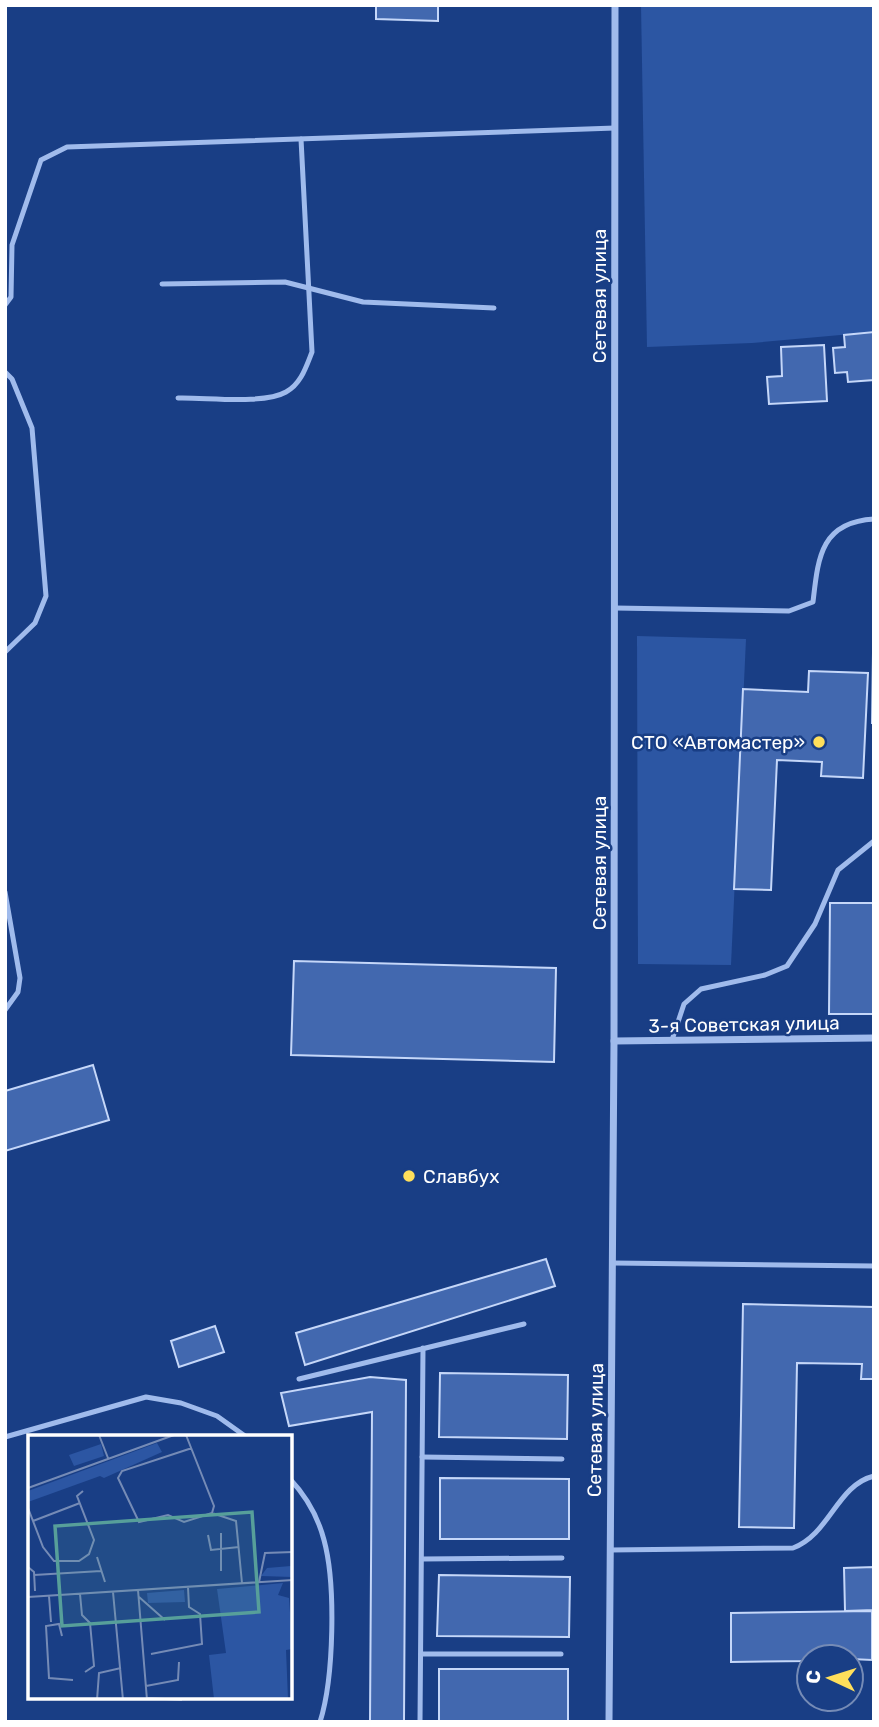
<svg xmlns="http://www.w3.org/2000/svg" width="879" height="1727" viewBox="0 0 879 1727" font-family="Rubik,sans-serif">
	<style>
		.green { fill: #2c56a3 }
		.building { fill: #4268af; stroke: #c5d7f9; stroke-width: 2 }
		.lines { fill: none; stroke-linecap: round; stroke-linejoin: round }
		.service { stroke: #a0bbec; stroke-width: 5 }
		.minor { stroke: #a0bbec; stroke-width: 7 }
		.poi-dot { fill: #ffdf5b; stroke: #193e85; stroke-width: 2.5 }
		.labels { text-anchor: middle; stroke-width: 5; stroke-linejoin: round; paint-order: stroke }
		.street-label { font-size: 19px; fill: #fff; stroke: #193e85 }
		.poi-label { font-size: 19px; fill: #fff; stroke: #193e85; text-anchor: end }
		.inset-road { fill: none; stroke: #758bb6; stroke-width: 2 }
		.view { fill: #579f9a; fill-opacity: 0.15; stroke: #579f9a; stroke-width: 3.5 }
		.inset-edge { fill: none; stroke: #fff; stroke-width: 3.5 }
	</style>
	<rect width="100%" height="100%" fill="#193e85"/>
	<g class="green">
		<polygon points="641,5 874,5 874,332 752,343 647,347"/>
		<polygon points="637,636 746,639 731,965 638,964"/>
	</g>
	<g class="building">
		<polygon points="376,5 438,5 438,21 376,19"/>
		<polygon points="874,332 874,380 848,382 847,372 835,373 833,348 845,347 844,335"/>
		<polygon points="824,345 827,401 769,404 767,377 782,376 781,347"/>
		<polygon points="873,653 874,653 874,723 872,723"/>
		<polygon points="809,671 868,673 863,778 821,776 822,762 777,760 771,890 734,889 743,689 808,692"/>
		<polygon points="830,903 874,903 874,1014 829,1014"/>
		<polygon points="294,961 556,968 554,1062 291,1055"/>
		<polygon points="93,1065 109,1120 5,1151 5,1091"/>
		<polygon points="546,1259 555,1286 305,1365 296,1333"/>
		<polygon points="743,1304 874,1307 874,1379 861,1379 862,1364 797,1363 794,1528 739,1527"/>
		<polygon points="215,1326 224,1352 179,1367 171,1341"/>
		<polygon points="440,1373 568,1375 567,1439 439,1437"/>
		<polygon points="370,1377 406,1380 404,1722 370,1722 372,1412 289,1426 281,1393"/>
		<polygon points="440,1478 569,1479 569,1539 440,1539"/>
		<polygon points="874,1567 874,1610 845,1611 844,1568"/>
		<polygon points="439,1575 570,1577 569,1637 437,1636"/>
		<polygon points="872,1611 872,1660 809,1657 809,1661 731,1662 731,1613"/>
		<rect x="439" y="1669" width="129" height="53"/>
	</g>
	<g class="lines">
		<g class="service">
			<polyline points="162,284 285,282 363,302 494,308"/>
			<polyline points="5,305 11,297 12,245 41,160 67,147 615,128"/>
			<polyline points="5,372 12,379 32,428 46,596 35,623 5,652"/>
			<path d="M 178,398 C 205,397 263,405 286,392 C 301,384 306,367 312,352 L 301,139"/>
			<path d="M 615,608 L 789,611 L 813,602 C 818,559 820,522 874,519"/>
			<polyline points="5,892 20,978 18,992 5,1010"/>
			<polyline points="672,1040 684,1004 701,989 765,975 787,966 815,924 838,870 874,841"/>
			<polyline points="613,1263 874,1266"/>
			<polyline points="299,1379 524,1324"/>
			<polyline points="5,1437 146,1397 181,1403 217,1416 245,1436"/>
			<polyline points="422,1457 562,1459"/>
			<path d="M 290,1479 C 306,1496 318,1517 324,1540 C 336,1584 334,1678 320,1722"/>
			<path d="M 610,1550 L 793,1548 C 830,1534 837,1485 874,1476"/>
			<polyline points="422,1559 562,1558"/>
			<polyline points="421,1654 561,1654"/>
			<polyline points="420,1722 423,1348"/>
		</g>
		<g class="minor">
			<polyline points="614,1041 874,1038"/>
			<polyline points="609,1722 614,1041 615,5"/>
		</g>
	</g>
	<g class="poi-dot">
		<circle cx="819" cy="742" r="7"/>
		<circle cx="409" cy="1176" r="7"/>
	</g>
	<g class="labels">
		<g class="street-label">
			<text transform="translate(599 296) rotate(-90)" y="7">Сетевая улица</text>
			<text transform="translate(599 863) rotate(-90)" y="7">Сетевая улица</text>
			<text transform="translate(744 1024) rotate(-1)" y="7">3-я Советская улица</text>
			<text transform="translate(595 1430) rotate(-89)" y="7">Сетевая улица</text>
		</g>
		<g class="poi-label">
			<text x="805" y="749">СТО «Автомастер»</text>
			<text x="423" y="1183" text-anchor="start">Славбух</text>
		</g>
	</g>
	<g transform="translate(28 1435)">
		<rect width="264" height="264" fill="#193e85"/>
		<path d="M 129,8 L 134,17 L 76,43 L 72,41 L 0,67 L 0,56 ZM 73,9 L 76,21 L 46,31 L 41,20 ZM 263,131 L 264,142 L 233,141 L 239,133 ZM 255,148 L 250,160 L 261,163 L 264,206 L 264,214 L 258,215 L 260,264 L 186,264 L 181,220 L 198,218 L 189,154 ZM 156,155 L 157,167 L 120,168 L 119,158 Z" fill="#2c56a3"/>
		<path class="inset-road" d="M 71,0 L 80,23M 158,0 L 186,71 L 184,78M 164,13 L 94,36 L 90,43 L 111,87 L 140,80 L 156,87 L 184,78M 0,53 L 146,0M 0,73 L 15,112 L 26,126 L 51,126 L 61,119 L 66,105 L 49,61 L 55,56M 184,78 L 208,86 L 214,148M 5,86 L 52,68M 180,100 L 183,115 L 211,112M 69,122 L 77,147M 0,132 L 6,137 L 7,156M 193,136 L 193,98M 6,140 L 73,136M 231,147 L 237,118 L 265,117M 110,155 L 119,265M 85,157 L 95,265M 52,159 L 54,180 L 62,188 L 66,231 L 57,237M 21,161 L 23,187M 0,162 L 265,145M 111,162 L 137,185M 34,201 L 31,189 L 18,191 L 21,243 L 45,245M 123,219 L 174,209 L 172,179 L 161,172 L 160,152M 118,251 L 150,245 L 151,227M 119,263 L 154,265M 69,265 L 71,238 L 93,233"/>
		<path class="view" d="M 224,77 L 231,177 L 34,191 L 27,91 Z"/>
		<rect width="264" height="264" class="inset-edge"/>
	</g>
	<rect width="879" height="1727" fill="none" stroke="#ffffff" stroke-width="14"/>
	<g transform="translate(830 1678) rotate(274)"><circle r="33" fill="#193e85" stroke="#758bb6" stroke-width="2"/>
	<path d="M0-5L12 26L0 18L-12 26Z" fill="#ffdf5b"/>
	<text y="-10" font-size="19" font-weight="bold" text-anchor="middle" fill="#ffffff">С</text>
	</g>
</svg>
